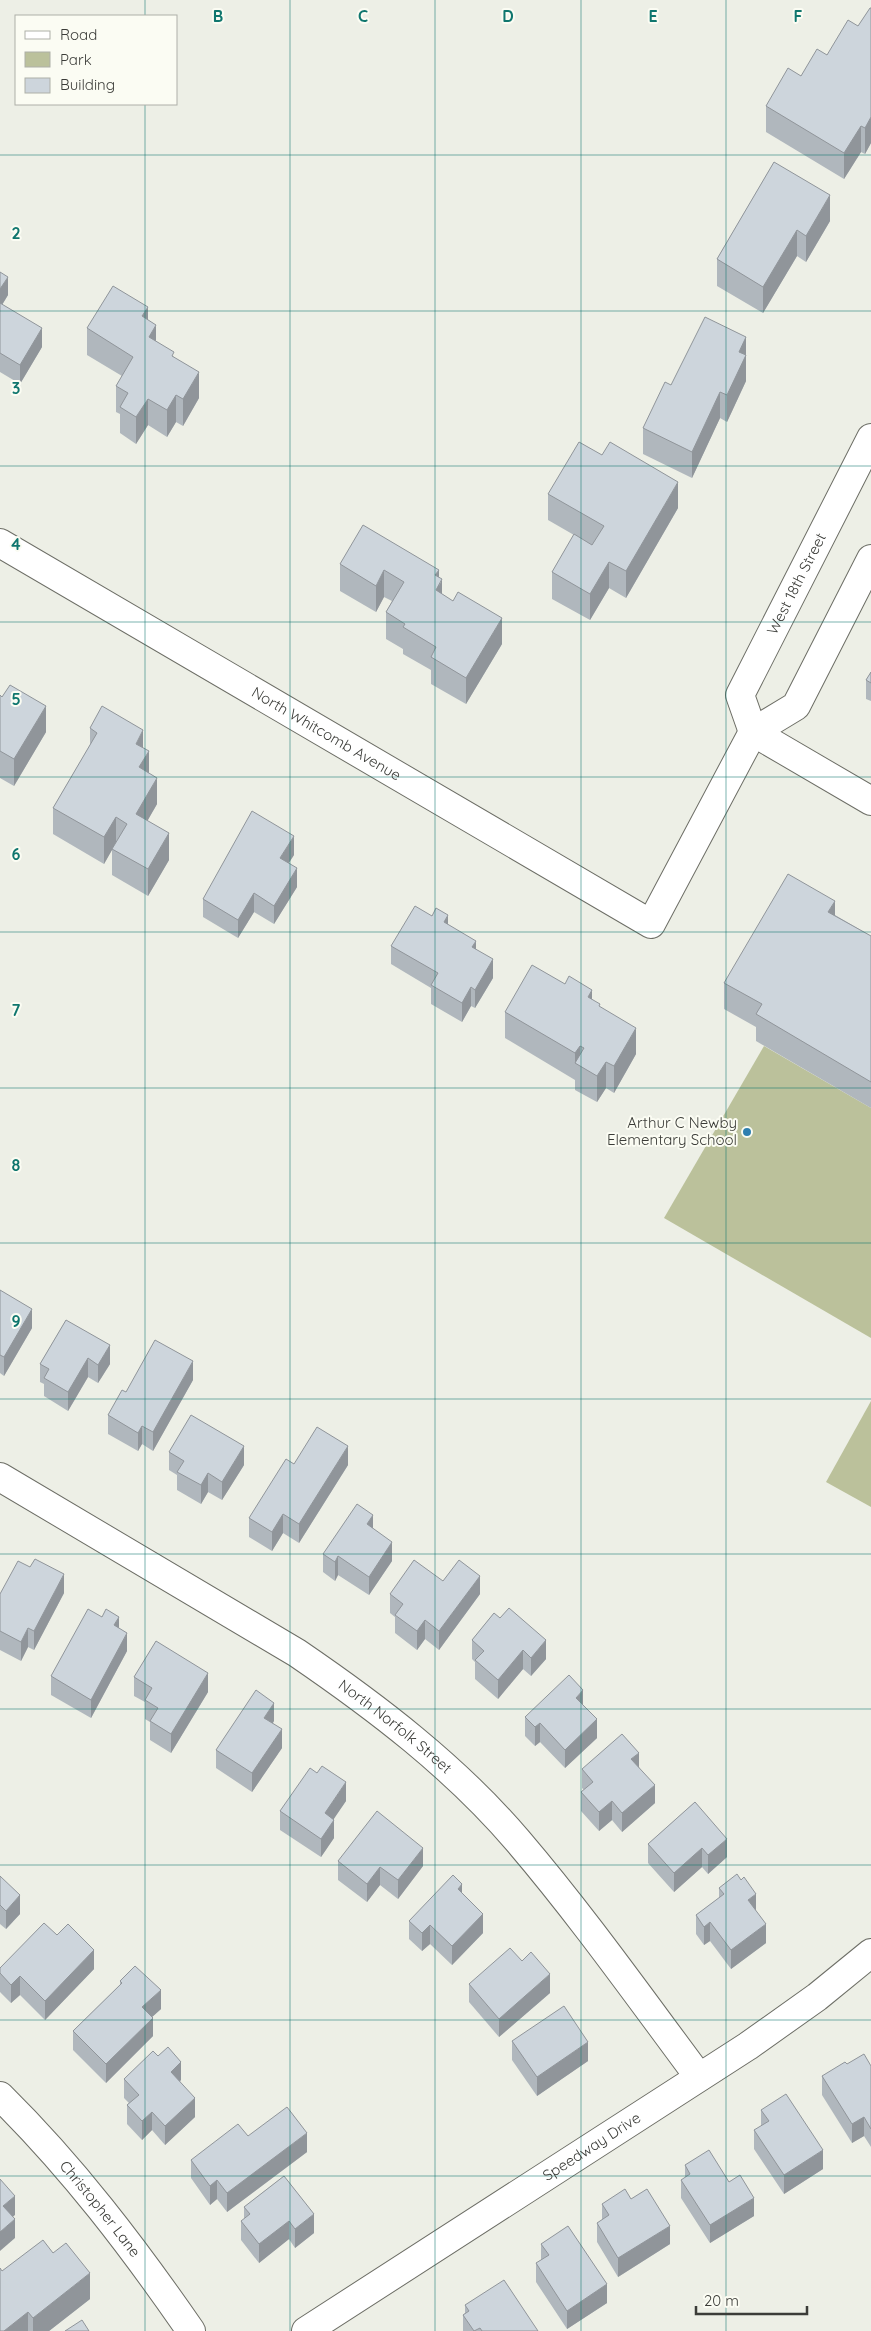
<svg xmlns="http://www.w3.org/2000/svg" width="871" height="2331" viewBox="0 0 871 2331" font-family="Quicksand,sans-serif">
	<style>
		.green { fill: #bbc19b }
		.lines { fill: none; stroke-linecap: round; stroke-linejoin: round }
		.minor-casing { stroke: #6d6e66; stroke-width: 30 }
		.minor { stroke: #fff; stroke-width: 28 }
		.wall { fill: #b0b7bd }
		.shaded-wall { fill: #90959a }
		.building { fill: #cdd5dc; stroke: #90959a }
		.grid { fill: none; stroke: #0f766e; stroke-width: 1; stroke-opacity: 0.55 }
		.poi-dot { fill: #2e7fb0; stroke: #fbfcf3; stroke-width: 2 }
		.labels { text-anchor: middle; stroke-width: 4; stroke-linejoin: round; paint-order: stroke }
		.street-label { font-size: 15px; fill: #3b3c38; stroke: #fbfcf3 }
		.poi-label { font-size: 15px; fill: #3b3c38; stroke: #fbfcf3; text-anchor: end }
		.grid-label { font-size: 16px; text-anchor: middle; font-weight: bold; fill: #0f766e; stroke: #fbfcf3; stroke-width: 4; stroke-linejoin: round; paint-order: stroke }
	</style>
	<rect width="100%" height="100%" fill="#edefe6"/>
	<g class="green">
		<polygon points="764,1046 871,1108 871,1338 664,1218"/>
		<polygon points="871,1401 871,1507 826,1482"/>
	</g>
	<g class="lines">
		<defs>
			<g id="minor">
				<path id="s1" d="M 0,543 L 651,924 L 753,732 L 796,706 L 871,559"/>
				<path id="s2" d="M 753,732 L 740,695 L 871,438"/>
				<polyline points="753,732 871,801"/>
				<path id="s3" d="M 0,1477 L 297,1653 C 376,1707 455,1767 518,1841 C 582,1916 640,1998 699,2077"/>
				<path id="s4" d="M 0,2096 C 72,2167 133,2247 191,2331"/>
				<path id="s5" d="M 306,2331 L 748,2046 L 817,1997 L 871,1953"/>
			</g>
		</defs>
		<use href="#minor" class="minor-casing"/>
		<use href="#minor" class="minor"/>
	</g>
	<g class="wall">
		<polygon points="871,8 871,143 865,154 861,152 844,179 766,132 766,106 801,76 827,55 858,26"/>
		<polygon points="774,162 830,221 806,262 797,256 763,313 717,286 717,259"/>
		<polygon points="0,272 8,295 2,305 42,347 20,384 0,372"/>
		<polygon points="148,320 156,341 174,357 199,398 183,426 176,422 167,437 148,425 136,444 120,433 120,414 116,412 116,386 122,376 87,355 87,328"/>
		<polygon points="746,337 746,381 727,422 720,418 692,478 643,454 643,428 671,385"/>
		<polygon points="548,494 678,508 626,598 609,588 590,620 552,599 552,572 574,535 548,520"/>
		<polygon points="340,564 439,577 442,594 502,644 466,704 431,684 431,670 403,654 403,649 386,639 386,612 392,601 384,597 376,612 340,591"/>
		<polygon points="871,672 871,701 866,699 866,680"/>
		<polygon points="0,695 46,732 14,786 0,778"/>
		<polygon points="90,728 143,748 149,773 157,804 147,821 169,860 148,896 112,875 112,849 114,846 104,864 53,834 53,808 90,745"/>
		<polygon points="294,855 288,863 297,887 274,924 254,912 238,938 203,917 203,899"/>
		<polygon points="835,915 871,936 871,1108 756,1041 756,1027 724,1009 724,983"/>
		<polygon points="448,925 476,949 493,978 475,1008 471,1006 462,1022 431,1004 431,988 391,964 391,946"/>
		<polygon points="565,984 592,999 600,1007 636,1054 614,1093 606,1088 597,1102 575,1090 575,1080 505,1038 505,1012"/>
		<polygon points="0,1290 32,1328 4,1376 0,1373"/>
		<polygon points="66,1320 110,1364 98,1383 88,1377 68,1411 44,1396 44,1384 40,1382 40,1364"/>
		<polygon points="193,1380 153,1451 142,1444 138,1451 108,1434 108,1415 126,1392"/>
		<polygon points="169,1452 244,1465 222,1500 208,1492 201,1504 177,1490 177,1475 169,1470"/>
		<polygon points="294,1464 348,1465 299,1543 283,1533 272,1551 249,1537 249,1518"/>
		<polygon points="373,1529 392,1561 369,1595 338,1575 335,1581 323,1572 323,1554"/>
		<polygon points="443,1581 480,1594 439,1650 425,1639 417,1650 395,1633 395,1617 390,1613 390,1594"/>
		<polygon points="64,1593 34,1650 28,1647 21,1661 0,1650 0,1594"/>
		<polygon points="494,1613 546,1659 531,1676 523,1669 498,1699 475,1679 475,1662 472,1659 472,1640"/>
		<polygon points="119,1628 127,1651 91,1718 51,1695 51,1676"/>
		<polygon points="134,1677 208,1692 171,1753 150,1740 150,1722 145,1719 145,1702 134,1696"/>
		<polygon points="583,1706 597,1738 565,1768 540,1742 535,1746 525,1736 525,1717"/>
		<polygon points="274,1721 273,1723 282,1748 252,1792 216,1768 216,1750"/>
		<polygon points="639,1767 655,1803 622,1832 612,1820 599,1831 581,1811 581,1792 584,1790 582,1788 582,1769"/>
		<polygon points="346,1801 333,1819 334,1838 321,1857 280,1830 280,1811"/>
		<polygon points="695,1802 727,1857 708,1874 702,1867 674,1892 648,1863 648,1844"/>
		<polygon points="338,1861 423,1866 398,1899 380,1885 367,1902 338,1880"/>
		<polygon points="0,1876 20,1914 6,1929 0,1924"/>
		<polygon points="719,1888 756,1911 766,1943 731,1969 710,1941 704,1945 696,1934 696,1915 719,1898"/>
		<polygon points="462,1893 483,1933 452,1965 430,1944 422,1951 409,1939 409,1921"/>
		<polygon points="57,1935 94,1969 45,2020 20,1995 11,2003 0,1992 0,1968"/>
		<polygon points="120,1981 161,2009 152,2017 153,2036 106,2083 73,2050 73,2031 120,1985"/>
		<polygon points="469,1984 550,1993 499,2037 469,2002"/>
		<polygon points="512,2041 588,2061 537,2096 512,2060"/>
		<polygon points="847,2064 871,2066 871,2147 864,2136 852,2143 822,2095 822,2076"/>
		<polygon points="124,2079 181,2080 180,2081 195,2117 165,2145 152,2130 142,2140 127,2124 127,2105 129,2103 124,2098"/>
		<polygon points="761,2110 823,2169 784,2194 754,2149 754,2130 761,2126"/>
		<polygon points="248,2136 307,2152 227,2212 217,2199 210,2205 191,2178 191,2160"/>
		<polygon points="685,2165 729,2182 754,2216 710,2243 681,2198 681,2180 685,2178"/>
		<polygon points="284,2176 314,2233 295,2248 289,2239 259,2263 241,2240 241,2221 244,2219 244,2207"/>
		<polygon points="602,2204 670,2244 618,2277 597,2242 597,2223 602,2220"/>
		<polygon points="541,2244 607,2303 567,2329 536,2282 536,2263 541,2260"/>
		<polygon points="2,2271 90,2299 49,2331 0,2331"/>
		<polygon points="465,2305 538,2331 463,2331 463,2315 465,2313"/>
	</g>
	<g class="shaded-wall">
		<polygon points="871,117 871,143 865,154 865,128"/>
		<polygon points="861,126 861,152 844,179 844,153"/>
		<polygon points="830,195 830,221 806,262 806,236"/>
		<polygon points="797,230 797,256 763,313 763,287"/>
		<polygon points="8,277 8,295 0,308 0,289"/>
		<polygon points="148,307 148,333 142,316"/>
		<polygon points="156,325 156,352 149,337"/>
		<polygon points="42,328 42,347 20,384 20,365"/>
		<polygon points="746,337 746,381 727,422 727,395 739,352"/>
		<polygon points="199,372 199,398 183,426 183,399"/>
		<polygon points="720,392 720,418 692,478 692,452"/>
		<polygon points="176,395 176,422 167,437 167,410"/>
		<polygon points="148,399 148,425 136,444 136,417"/>
		<polygon points="678,482 678,508 626,598 626,571"/>
		<polygon points="609,562 609,588 590,620 590,594"/>
		<polygon points="384,570 384,597 376,612 376,586"/>
		<polygon points="439,570 439,586 442,579 442,606 436,617 435,575"/>
		<polygon points="502,618 502,644 466,704 466,678"/>
		<polygon points="46,706 46,732 14,786 14,759"/>
		<polygon points="143,730 143,757 136,744"/>
		<polygon points="149,751 149,778 139,767"/>
		<polygon points="157,778 157,804 136,841 136,814"/>
		<polygon points="116,817 116,843 104,864 104,837"/>
		<polygon points="169,833 169,860 148,896 148,869"/>
		<polygon points="294,836 294,855 280,877 280,858"/>
		<polygon points="297,868 297,887 274,924 274,906"/>
		<polygon points="254,893 254,912 238,938 238,920"/>
		<polygon points="835,901 835,928 828,912"/>
		<polygon points="448,915 448,933 444,922"/>
		<polygon points="476,941 476,960 472,947"/>
		<polygon points="493,959 493,978 475,1008 475,990"/>
		<polygon points="471,987 471,1006 462,1022 462,1003"/>
		<polygon points="592,990 592,1016 588,997"/>
		<polygon points="636,1028 636,1054 614,1093 614,1066"/>
		<polygon points="580,1046 580,1066 575,1063 575,1053"/>
		<polygon points="606,1062 606,1088 597,1102 597,1076"/>
		<polygon points="32,1309 32,1328 4,1376 4,1357"/>
		<polygon points="110,1345 110,1364 98,1383 98,1365"/>
		<polygon points="88,1358 88,1377 68,1411 68,1392"/>
		<polygon points="193,1361 193,1380 153,1451 153,1432"/>
		<polygon points="142,1426 142,1444 138,1451 138,1433"/>
		<polygon points="244,1446 244,1465 222,1500 222,1482"/>
		<polygon points="348,1446 348,1465 299,1543 299,1524"/>
		<polygon points="208,1473 208,1492 201,1504 201,1485"/>
		<polygon points="283,1514 283,1533 272,1551 272,1532"/>
		<polygon points="373,1515 373,1534 367,1524"/>
		<polygon points="392,1542 392,1561 369,1595 369,1577"/>
		<polygon points="338,1556 338,1575 335,1581 335,1562"/>
		<polygon points="64,1574 64,1593 34,1650 34,1631"/>
		<polygon points="480,1576 480,1594 439,1650 439,1631"/>
		<polygon points="119,1617 119,1635 114,1625"/>
		<polygon points="425,1620 425,1639 417,1650 417,1631"/>
		<polygon points="28,1628 28,1647 21,1661 21,1642"/>
		<polygon points="127,1633 127,1651 91,1718 91,1700"/>
		<polygon points="546,1640 546,1659 531,1676 531,1658"/>
		<polygon points="523,1650 523,1669 498,1699 498,1680"/>
		<polygon points="208,1673 208,1692 171,1753 171,1734"/>
		<polygon points="583,1690 583,1708 576,1698"/>
		<polygon points="274,1703 274,1721 264,1736 264,1718"/>
		<polygon points="597,1719 597,1738 565,1768 565,1750"/>
		<polygon points="540,1723 540,1742 535,1746 535,1727"/>
		<polygon points="282,1729 282,1748 252,1792 252,1773"/>
		<polygon points="639,1753 639,1771 631,1759"/>
		<polygon points="346,1782 346,1801 325,1832 325,1813"/>
		<polygon points="655,1785 655,1803 622,1832 622,1813"/>
		<polygon points="612,1801 612,1820 599,1831 599,1812"/>
		<polygon points="334,1820 334,1838 321,1857 321,1839"/>
		<polygon points="727,1839 727,1857 708,1874 708,1855"/>
		<polygon points="423,1848 423,1866 398,1899 398,1880"/>
		<polygon points="702,1848 702,1867 674,1892 674,1873"/>
		<polygon points="380,1867 380,1885 367,1902 367,1884"/>
		<polygon points="462,1884 462,1903 458,1889"/>
		<polygon points="756,1894 756,1912 748,1900"/>
		<polygon points="20,1895 20,1914 6,1929 6,1911"/>
		<polygon points="483,1914 483,1933 452,1965 452,1946"/>
		<polygon points="710,1922 710,1941 704,1945 704,1927"/>
		<polygon points="766,1924 766,1943 731,1969 731,1950"/>
		<polygon points="430,1925 430,1944 422,1951 422,1933"/>
		<polygon points="94,1950 94,1969 45,2020 45,2001"/>
		<polygon points="550,1974 550,1993 499,2037 499,2019"/>
		<polygon points="20,1976 20,1995 11,2003 11,1985"/>
		<polygon points="161,1990 161,2009 142,2026 142,2007"/>
		<polygon points="153,2018 153,2036 106,2083 106,2064"/>
		<polygon points="588,2042 588,2061 537,2096 537,2077"/>
		<polygon points="181,2062 181,2080 171,2090 171,2072"/>
		<polygon points="195,2098 195,2117 165,2145 165,2126"/>
		<polygon points="152,2112 152,2130 142,2140 142,2121"/>
		<polygon points="864,2117 864,2136 852,2143 852,2124"/>
		<polygon points="307,2133 307,2152 227,2212 227,2193"/>
		<polygon points="823,2150 823,2169 784,2194 784,2175"/>
		<polygon points="217,2180 217,2199 210,2205 210,2186"/>
		<polygon points="15,2196 15,2215 3,2225 3,2206"/>
		<polygon points="754,2198 754,2216 710,2243 710,2225"/>
		<polygon points="314,2214 314,2233 295,2248 295,2229"/>
		<polygon points="15,2219 15,2238 0,2251 0,2232"/>
		<polygon points="289,2221 289,2239 259,2263 259,2244"/>
		<polygon points="670,2226 670,2244 618,2277 618,2258"/>
		<polygon points="90,2273 90,2299 49,2331 33,2331 33,2318"/>
		<polygon points="607,2284 607,2303 567,2329 567,2311"/>
		<polygon points="28,2312 28,2331 4,2331"/>
	</g>
	<g class="building">
		<polygon points="870,8 871,8 871,117 865,128 861,126 844,153 766,106 788,68 801,76 817,49 827,55 848,20 858,26"/>
		<polygon points="774,162 830,195 806,236 797,230 763,287 717,259"/>
		<polygon points="0,272 8,277 0,289"/>
		<polygon points="113,286 148,307 142,316 156,325 149,337 174,352 172,356 199,372 183,399 176,395 167,410 148,399 136,417 120,407 128,393 116,386 133,357 87,328"/>
		<polygon points="0,303 42,328 20,365 0,353"/>
		<polygon points="705,317 746,337 739,352 746,355 727,395 720,392 692,452 643,428 665,382 671,385"/>
		<polygon points="579,442 602,455 610,442 678,482 626,571 609,562 590,594 552,572 574,534 592,545 604,526 548,494"/>
		<polygon points="363,525 439,570 435,575 442,579 436,590 453,601 458,592 502,618 466,678 431,657 436,647 403,627 405,624 386,612 404,582 384,570 376,586 340,564"/>
		<polygon points="871,672 871,683 866,680"/>
		<polygon points="10,685 46,706 14,759 0,751 0,695 2,697"/>
		<polygon points="102,706 143,730 136,744 149,751 139,767 157,778 136,814 169,833 148,869 112,849 127,824 116,817 104,837 53,808 97,733 90,728"/>
		<polygon points="252,811 294,836 280,858 297,868 274,906 254,893 238,920 203,899"/>
		<polygon points="788,874 835,901 828,912 871,936 871,1082 756,1014 762,1004 724,983"/>
		<polygon points="415,906 432,916 436,908 448,915 444,922 476,941 472,947 493,959 475,990 471,987 462,1003 431,985 438,973 391,946"/>
		<polygon points="532,965 565,984 569,976 592,990 588,997 600,1004 599,1006 636,1028 614,1066 606,1062 597,1076 575,1063 584,1048 580,1046 575,1053 505,1012"/>
		<polygon points="0,1290 32,1309 4,1357 0,1355"/>
		<polygon points="66,1320 110,1345 98,1365 88,1358 68,1392 44,1378 49,1369 40,1364"/>
		<polygon points="155,1340 193,1361 153,1432 142,1426 138,1433 108,1415 122,1390 126,1392"/>
		<polygon points="191,1415 244,1446 222,1482 208,1473 201,1485 177,1472 184,1461 169,1452"/>
		<polygon points="317,1427 348,1446 299,1524 283,1514 272,1532 249,1518 286,1459 294,1464"/>
		<polygon points="357,1504 373,1515 367,1524 392,1542 369,1577 338,1556 335,1562 323,1554"/>
		<polygon points="35,1559 64,1574 34,1631 28,1628 21,1642 0,1631 0,1594 18,1561 30,1567"/>
		<polygon points="414,1560 443,1581 459,1560 480,1576 439,1631 425,1620 417,1631 395,1615 403,1604 390,1594"/>
		<polygon points="509,1608 546,1640 531,1658 523,1650 498,1680 475,1660 484,1651 472,1640 494,1613 500,1618"/>
		<polygon points="88,1609 102,1617 106,1609 119,1617 114,1625 127,1633 91,1700 51,1676"/>
		<polygon points="156,1641 208,1673 171,1734 150,1721 158,1708 145,1700 152,1688 134,1677"/>
		<polygon points="569,1675 583,1690 576,1698 597,1719 565,1750 540,1723 535,1727 525,1717"/>
		<polygon points="256,1690 274,1703 264,1718 282,1729 252,1773 216,1750"/>
		<polygon points="622,1734 639,1753 631,1759 655,1785 622,1813 612,1801 599,1812 581,1792 593,1782 582,1769"/>
		<polygon points="322,1766 346,1782 325,1813 334,1820 321,1839 280,1811 310,1768 317,1773"/>
		<polygon points="695,1802 727,1839 708,1855 702,1848 674,1873 648,1844"/>
		<polygon points="377,1811 423,1848 398,1880 380,1867 367,1884 338,1861"/>
		<polygon points="737,1874 741,1880 744,1877 756,1894 748,1900 766,1924 731,1950 710,1922 704,1927 696,1915 724,1894 719,1888"/>
		<polygon points="453,1875 462,1884 458,1889 483,1914 452,1946 430,1925 422,1933 409,1921"/>
		<polygon points="0,1876 20,1895 6,1911 0,1905"/>
		<polygon points="44,1923 57,1935 68,1924 94,1950 45,2001 20,1976 11,1985 0,1973 0,1968"/>
		<polygon points="510,1948 522,1961 531,1952 550,1974 499,2019 469,1984"/>
		<polygon points="135,1966 161,1990 142,2007 153,2018 106,2064 73,2031 122,1983 120,1981"/>
		<polygon points="564,2006 588,2042 537,2077 512,2041"/>
		<polygon points="168,2047 181,2062 171,2072 195,2098 165,2126 152,2112 142,2121 127,2105 139,2095 124,2079 153,2051 158,2056"/>
		<polygon points="864,2054 871,2066 871,2129 864,2117 852,2124 822,2076 845,2062 847,2064"/>
		<polygon points="786,2094 823,2150 784,2175 754,2130 769,2121 761,2110"/>
		<polygon points="287,2107 307,2133 227,2193 217,2180 210,2186 191,2160 238,2124 248,2136"/>
		<polygon points="709,2150 729,2182 740,2175 754,2198 710,2225 681,2180 690,2174 685,2165"/>
		<polygon points="284,2176 314,2214 295,2229 289,2221 259,2244 241,2221 250,2214 244,2207"/>
		<polygon points="0,2179 15,2196 3,2206 15,2219 0,2232"/>
		<polygon points="625,2189 631,2199 647,2189 670,2226 618,2258 597,2223 609,2215 602,2204"/>
		<polygon points="568,2226 607,2284 567,2311 536,2263 549,2255 541,2244"/>
		<polygon points="43,2240 53,2253 66,2243 90,2273 33,2318 28,2312 4,2331 0,2331 0,2268 2,2271"/>
		<polygon points="504,2280 538,2331 482,2331 480,2328 474,2331 463,2315 469,2311 465,2305"/>
		<polygon points="82,2320 89,2331 65,2331"/>
	</g>
	<path class="grid" d="M 145,0 L 145,16M 290,0 L 290,2331M 435,0 L 435,2331M 581,0 L 581,2331M 726,0 L 726,2331M 145,104 L 145,2331M 0,155 L 871,155M 0,311 L 871,311M 0,466 L 871,466M 0,622 L 871,622M 0,777 L 871,777M 0,932 L 871,932M 0,1088 L 871,1088M 0,1243 L 871,1243M 0,1399 L 871,1399M 0,1554 L 871,1554M 0,1709 L 871,1709M 0,1865 L 871,1865M 0,2020 L 871,2020M 0,2176 L 871,2176"/>
	<circle class="poi-dot" cx="747" cy="1132" r="5"/>
	<g class="labels">
		<g class="street-label">
			<text dy="5" stroke="none"><textPath href="#s2" startOffset="164">West 18th Street</textPath></text>
			<text dy="5" stroke="none"><textPath href="#s1" startOffset="378">North Whitcomb Avenue</textPath></text>
			<text dy="5" stroke="none"><textPath href="#s3" startOffset="468">North Norfolk Street</textPath></text>
			<text dy="5" stroke="none"><textPath href="#s5" startOffset="340">Speedway Drive</textPath></text>
			<text dy="5" stroke="none"><textPath href="#s4" startOffset="151">Christopher Lane</textPath></text>
		</g>
		<g class="poi-label">
			<text x="737" y="1128">Arthur C Newby<tspan x="737" dy="17">Elementary School</tspan></text>
		</g>
	</g>
	<g class="grid-label">
		<text x="218" y="22">B</text>
		<text x="363" y="22">C</text>
		<text x="508" y="22">D</text>
		<text x="653" y="22">E</text>
		<text x="798" y="22">F</text>
		<text x="16" y="239">2</text>
		<text x="16" y="394">3</text>
		<text x="16" y="550">4</text>
		<text x="16" y="705">5</text>
		<text x="16" y="860">6</text>
		<text x="16" y="1016">7</text>
		<text x="16" y="1171">8</text>
		<text x="16" y="1327">9</text>
	</g>
	<rect x="15" y="15" width="162" height="90" fill="#fbfcf3" stroke="#aeafa8"/>
	<rect x="25" y="31" width="25" height="8" fill="#ffffff" stroke="#aeafa8"/>
	<text x="60" y="40" font-size="15" fill="#3b3c38">Road</text>
	<rect x="25" y="52" width="25" height="15" fill="#bbc19b" stroke="#aeafa8"/>
	<text x="60" y="65" font-size="15" fill="#3b3c38">Park</text>
	<rect x="25" y="78" width="25" height="15" fill="#cdd5dc" stroke="#aeafa8"/>
	<text x="60" y="90" font-size="15" fill="#3b3c38">Building</text>
	<path d="M696 2306v8h111v-8" fill="none" stroke="#3b3c38" stroke-width="2.5"/>
	<text x="704" y="2306" font-size="15" fill="#3b3c38" stroke="#fbfcf3" stroke-width="4" paint-order="stroke">20 m</text>
</svg>
